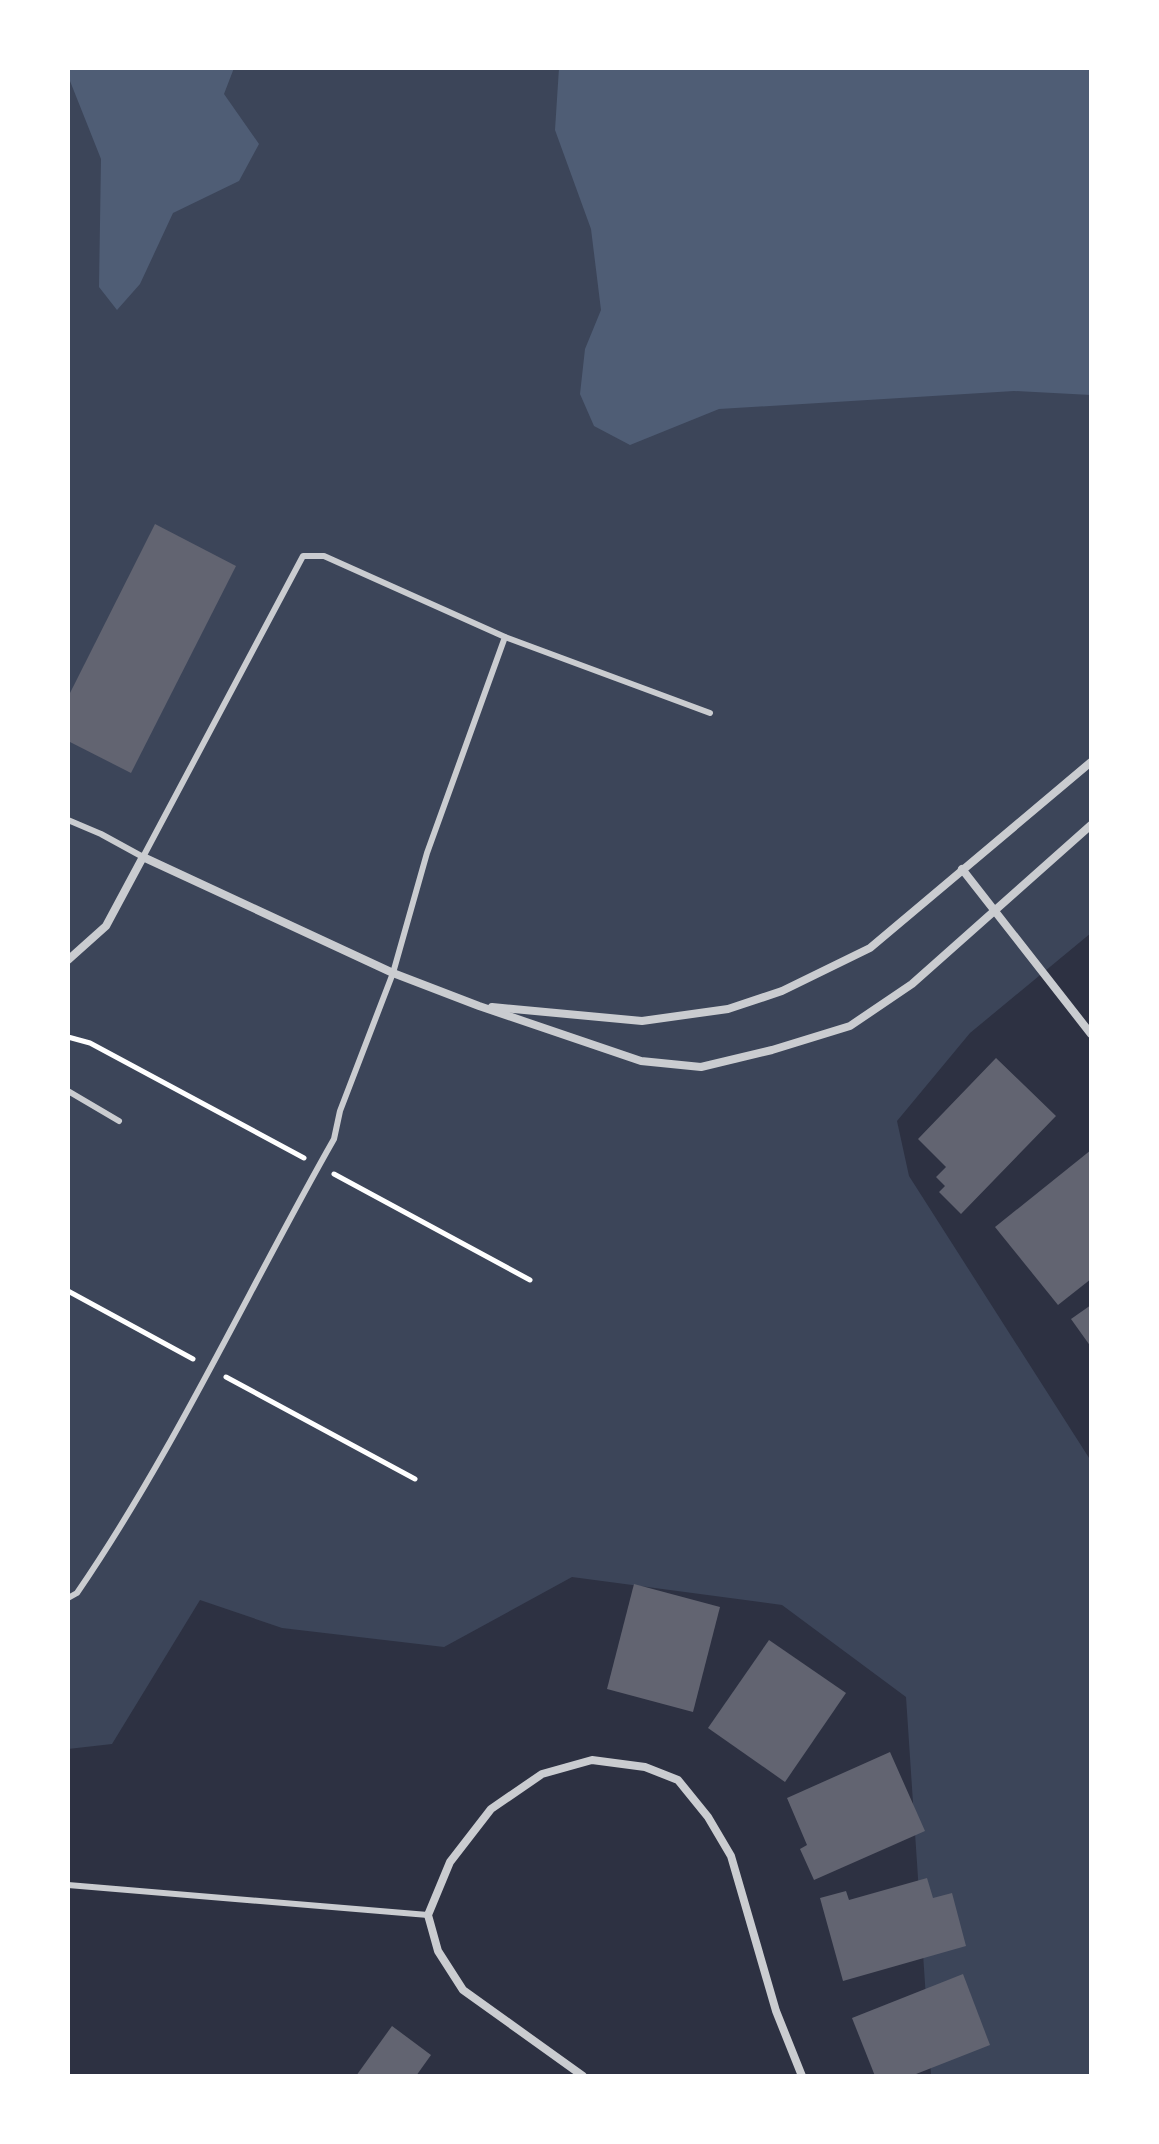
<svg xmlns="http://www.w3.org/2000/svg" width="1159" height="2144" viewBox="0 0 1159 2144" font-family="'Fira Sans Condensed',sans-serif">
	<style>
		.green { fill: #3c4559 }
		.water { fill: #4f5d75 }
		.building { fill: #626471 }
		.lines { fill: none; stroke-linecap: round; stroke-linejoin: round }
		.path { stroke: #fff; stroke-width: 5 }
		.service { stroke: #caccd0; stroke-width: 6 }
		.minor { stroke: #caccd0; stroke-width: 8 }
	</style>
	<rect width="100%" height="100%" fill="#2d3142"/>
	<polygon class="green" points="68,68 1091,68 1091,933 970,1033 897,1121 909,1176 1091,1461 1091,2076 934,2076 931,2074 906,1697 782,1605 572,1577 444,1647 282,1628 200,1600 112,1744 68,1749"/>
	<g class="water">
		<polygon points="68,68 234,68 224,94 259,144 239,181 173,213 140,284 117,310 99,287 101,159 68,76"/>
		<polygon points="559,68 1091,68 1091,395 1014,391 719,409 630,445 594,426 580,394 585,349 601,310 591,229 555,130"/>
	</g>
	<g class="building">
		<polygon points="155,524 236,566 131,773 68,741 68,697"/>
		<polygon points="996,1058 1056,1116 961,1214 939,1192 945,1186 936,1177 946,1167 918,1139"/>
		<polygon points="1091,1150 1091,1279 1058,1305 995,1227"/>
		<polygon points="1091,1305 1091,1347 1071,1319"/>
		<polygon points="634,1584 720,1607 693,1712 607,1689"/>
		<polygon points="769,1640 846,1693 785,1782 708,1728"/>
		<polygon points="890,1752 925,1831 814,1880 800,1849 807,1845 787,1798"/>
		<polygon points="927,1878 933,1898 952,1893 966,1946 843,1981 820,1898 846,1891 849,1900"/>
		<polygon points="963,1974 990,2045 911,2076 875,2076 852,2018"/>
		<polygon points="392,2026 431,2055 416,2076 356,2076"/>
	</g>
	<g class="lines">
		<g class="path">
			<polyline points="68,1037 90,1043 304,1158"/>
			<polyline points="334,1174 530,1280"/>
			<polyline points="68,1291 193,1359"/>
			<polyline points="226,1377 415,1479"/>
		</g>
		<g class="service">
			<polyline points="68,820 101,834 143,857 303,556 324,556 505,637 710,713"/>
			<polyline points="68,1091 119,1121"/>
			<path d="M 68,1598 L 77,1593 C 175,1450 248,1290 334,1139 L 340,1111 L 393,973 L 427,853 L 505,637"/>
			<polyline points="68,1885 428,1915"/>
		</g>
		<g class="minor">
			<polyline points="962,869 1091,1034"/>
			<polyline points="68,960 106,926 143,857 393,973 479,1006 641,1061 701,1067 772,1050 850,1026 912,984 1091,825"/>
			<polyline points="492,1007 642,1021 728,1009 782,991 870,948 1091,762"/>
			<polyline points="583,2076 463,1990 438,1951 428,1915 450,1862 491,1809 542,1774 592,1760 645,1767 678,1780 708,1817 731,1856 776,2011 802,2076"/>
		</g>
	</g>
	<rect width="1159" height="2144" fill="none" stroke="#ffffff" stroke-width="140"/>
</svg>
